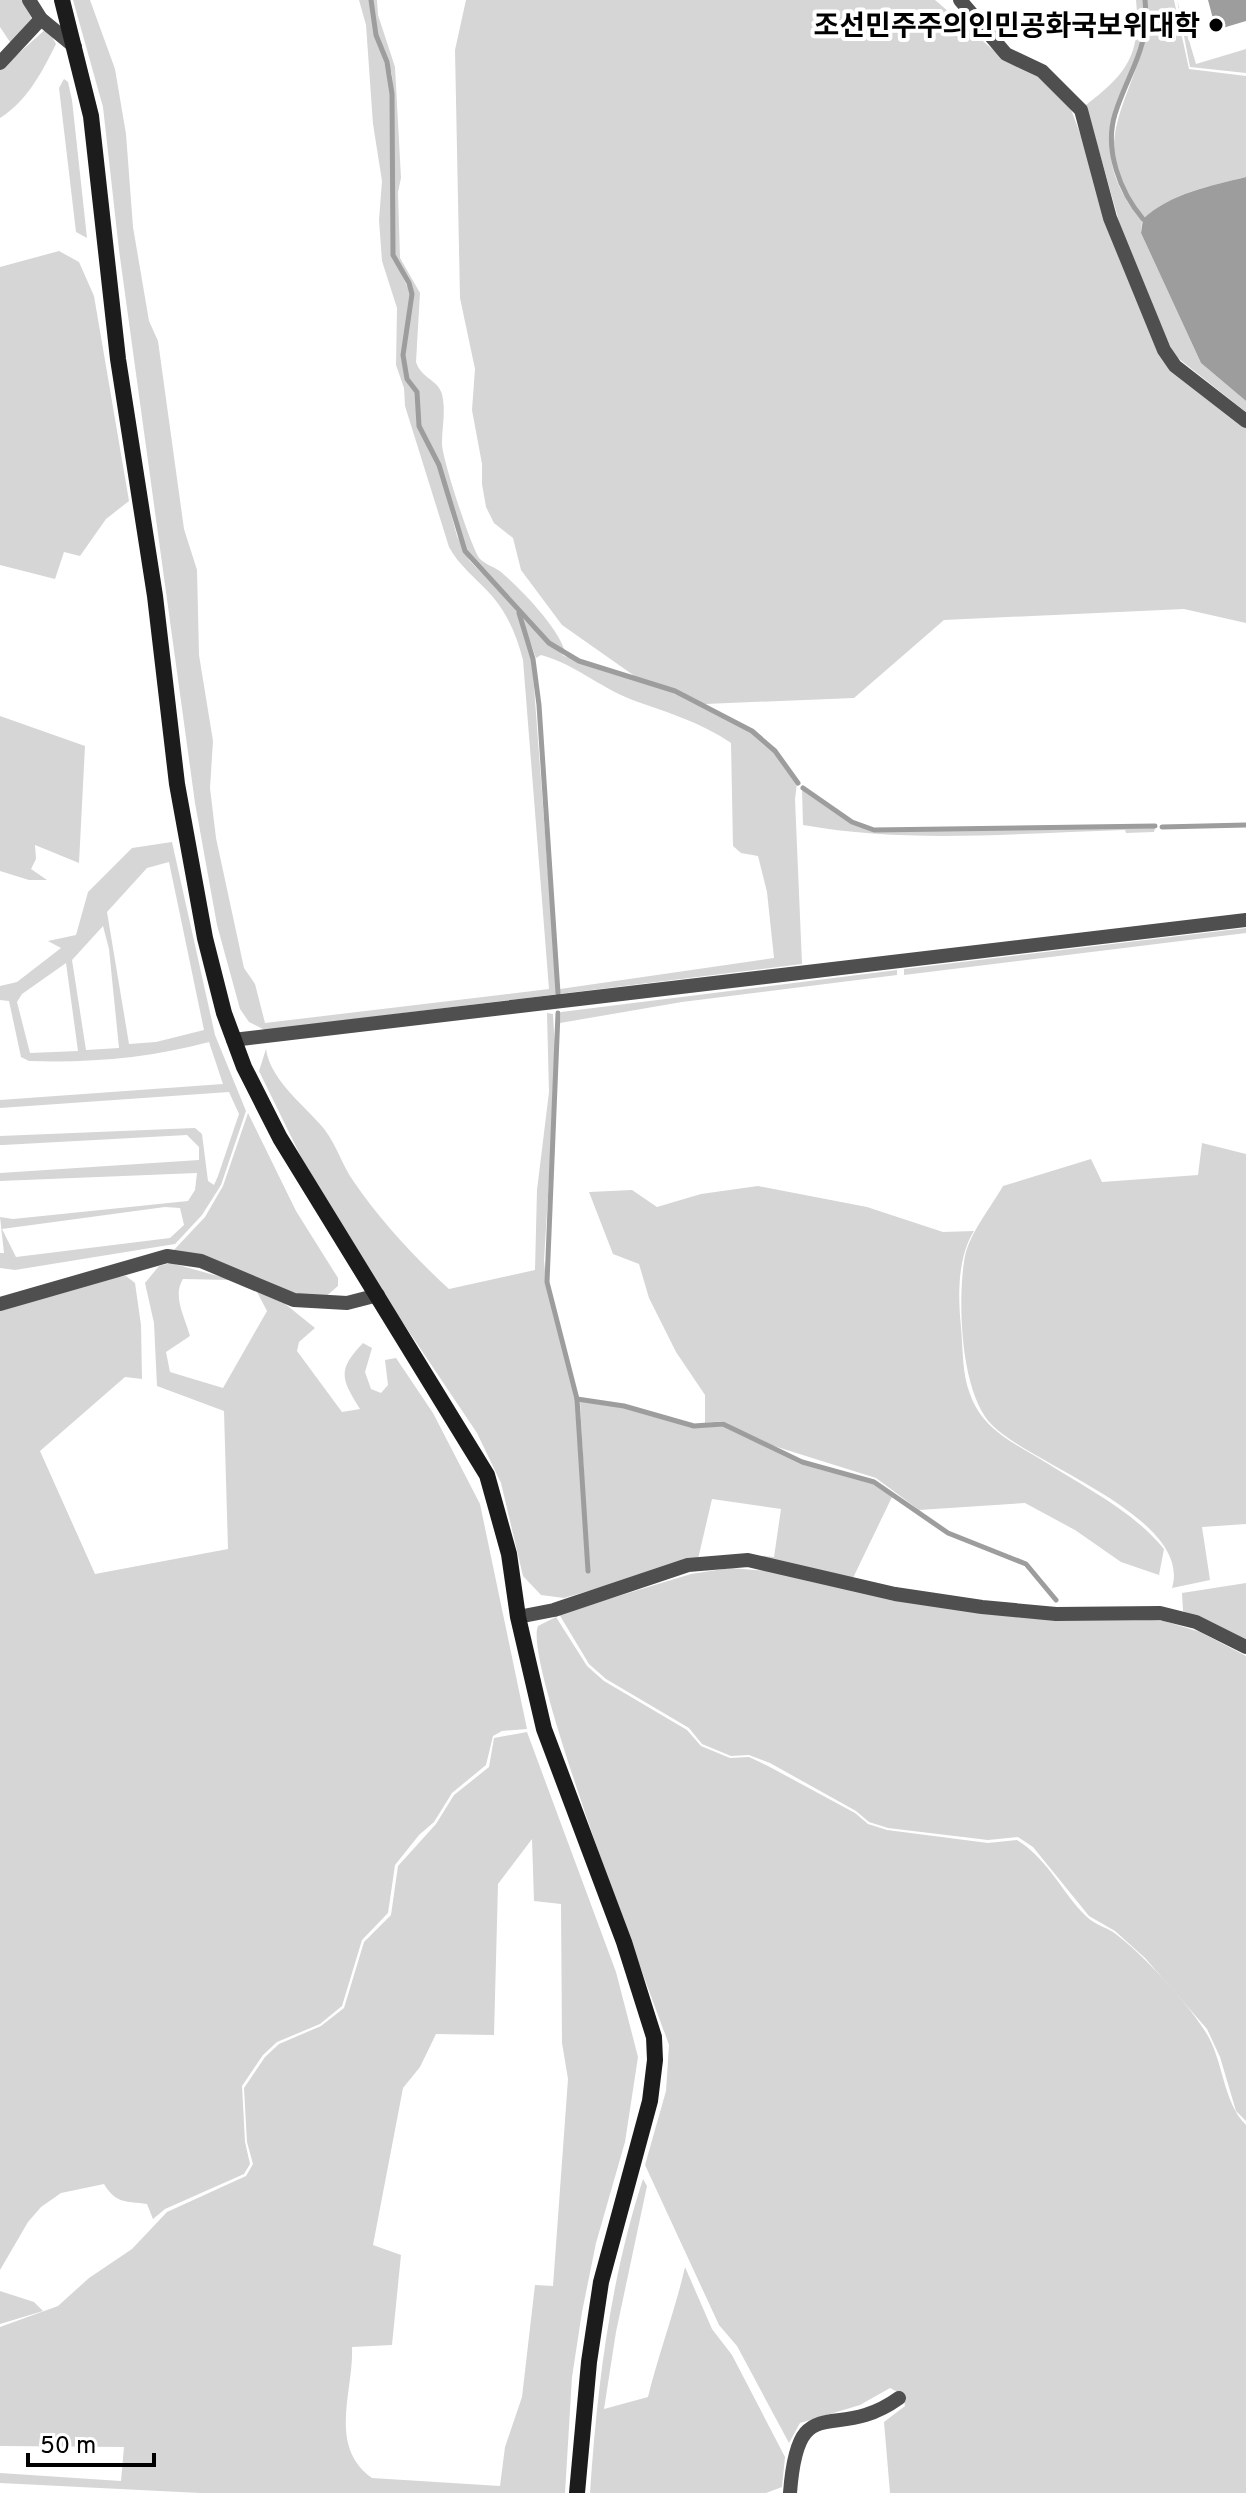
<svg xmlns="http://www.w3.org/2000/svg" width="1246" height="2493" viewBox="0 0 1246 2493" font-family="Overpass,'Noto Sans KR',sans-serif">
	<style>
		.green { fill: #d6d6d6; fill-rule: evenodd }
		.water { fill: #9d9d9d }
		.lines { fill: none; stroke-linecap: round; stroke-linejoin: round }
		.stream { stroke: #9d9d9d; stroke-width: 5 }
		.street { stroke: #4f4f4f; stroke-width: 14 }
		.secondary { stroke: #1c1c1c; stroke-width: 16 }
		.poi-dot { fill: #000; stroke: #fff; stroke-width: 3 }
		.labels { text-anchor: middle; stroke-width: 8; stroke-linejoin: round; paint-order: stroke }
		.poi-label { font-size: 28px; font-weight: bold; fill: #000; stroke: #fff; text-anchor: end }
	</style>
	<rect width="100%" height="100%" fill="#fff"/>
	<g class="green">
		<polygon points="0,0 22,0 33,21 12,45 0,27"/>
		<path d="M 73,0 L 90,0 L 115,69 L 126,134 L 133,227 L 149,321 L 158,341 L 184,529 L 197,570 L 199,655 L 213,741 L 210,788 L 216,838 L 244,968 L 255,984 L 265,1023 L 549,989 L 523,660 C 517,637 508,614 492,596 C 477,579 460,567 449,547 L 405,406 L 404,388 L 396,365 L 397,308 L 382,261 L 379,220 L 382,181 L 373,124 L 366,25 L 359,0 L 370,0 L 375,35 L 389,75 L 391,94 L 392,255 L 411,294 L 401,355 L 405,380 L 416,392 L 417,426 L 438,466 L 457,536 L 469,560 L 517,610 L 532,660 L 557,993 L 560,989 L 774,958 L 767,892 L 758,856 L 741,853 L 733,846 L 731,743 C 699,721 665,712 630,699 C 600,687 572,663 541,655 L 536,658 L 522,618 L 564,656 L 674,692 L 752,733 L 765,742 L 797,783 L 795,799 L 802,964 L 265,1030 L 249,1022 L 240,1009 L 217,925 L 195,803 L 119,250 L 103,107 Z"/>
		<path d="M 372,0 L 377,0 L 378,15 L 395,67 L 401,178 L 398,192 L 400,258 L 420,293 L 416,362 C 421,378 438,380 442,394 C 446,412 442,426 442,443 C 441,455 472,551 480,559 C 486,565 495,567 501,572 C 520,588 561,630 565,653 L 537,630 L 471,558 L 459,536 L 440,465 L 420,426 L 418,392 L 408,379 L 404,355 L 413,294 L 411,282 L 399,268 L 394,255 L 393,94 L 392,74 L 377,35 Z"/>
		<polygon points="466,0 935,0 998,54 1046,81 1069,104 1160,348 1246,428 1246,623 1184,609 944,620 854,698 705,704 636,677 562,625 521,570 513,538 494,523 486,507 482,484 482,464 472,410 475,369 460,298 455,50"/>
		<path d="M 1136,0 L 1143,0 C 1155,89 1065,129 1142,221 L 1141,233 L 1201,363 L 1246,401 L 1246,412 L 1174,355 L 1124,239 L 1086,105 C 1128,73 1141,54 1136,0 Z"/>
		<path d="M 1146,0 L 1174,0 L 1189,69 L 1246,76 L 1246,177 C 1210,186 1172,193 1144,218 C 1071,134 1155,86 1146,0 Z"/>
		<polygon points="1177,0 1196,64 1246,49 1246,73 1190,67"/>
		<path d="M 47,28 L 56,44 C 42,72 27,101 0,118 L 0,70 Z"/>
		<polygon points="64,79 68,82 72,100 87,238 76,232 59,88"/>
		<polygon points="59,251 79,262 94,296 129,501 106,519 80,556 64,552 55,579 0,565 0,267"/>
		<polygon points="0,716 85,746 79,863 35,845 36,859 31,869 47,880 29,880 0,871"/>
		<path d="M 802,789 L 851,823 L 874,831 L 1155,828 L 1154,832 L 1126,833 L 1125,830 C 1018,833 908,844 803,825 Z"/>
		<path d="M 172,842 L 215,1035 L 246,1111 L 221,1185 L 202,1215 L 175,1244 L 15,1270 L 0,1268 L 0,1253 L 4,1253 L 0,1217 L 13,1219 L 188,1201 L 195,1190 L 197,1173 L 0,1181 L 0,1173 L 199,1160 L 199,1147 L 187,1135 L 3,1145 L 0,1145 L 0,1136 L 195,1128 L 202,1134 L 208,1181 L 214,1185 L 218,1176 L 239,1114 L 229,1092 L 0,1108 L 0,1100 L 223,1084 L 209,1042 C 150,1058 90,1063 29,1061 L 21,1057 L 9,1001 L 0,1000 L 0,986 L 17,982 L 61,948 L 48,941 L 76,935 L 88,892 L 132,848 ZM 169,862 L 204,1030 L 156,1042 L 129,1044 L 107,912 L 147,868 ZM 103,926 L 109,949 L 119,1048 L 86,1050 L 72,960 ZM 66,963 L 78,1051 L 30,1053 L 17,1002 L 22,994 ZM 165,1207 L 180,1208 L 184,1225 L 170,1238 L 16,1257 L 2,1229 Z"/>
		<polygon points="1246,928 1246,933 904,975 904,969"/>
		<polygon points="897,970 897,975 682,1002 560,1023 561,1012"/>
		<path d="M 547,1013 L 553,1014 L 556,1066 L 544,1260 L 546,1282 L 576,1400 L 586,1572 L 589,1572 L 580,1401 L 624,1407 L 694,1428 L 723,1426 L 800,1464 L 876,1485 L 892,1497 L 852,1580 L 761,1562 L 763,1556 L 774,1557 L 781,1509 L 712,1499 L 698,1559 L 564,1598 L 541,1595 L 523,1576 L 501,1483 L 477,1433 L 326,1208 L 259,1071 L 266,1049 C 270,1078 301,1103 319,1123 C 335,1139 341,1164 354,1182 C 380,1220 415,1258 449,1289 L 535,1270 L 537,1190 L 549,1092 Z"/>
		<polygon points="248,1113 296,1211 338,1278 338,1286 324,1298 313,1299 172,1252 205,1217 223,1186"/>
		<path d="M 1202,1143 L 1246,1154 L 1246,1524 L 1202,1527 L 1210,1580 L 1172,1588 C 1193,1518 1034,1466 993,1426 C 960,1395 957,1299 965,1256 C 970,1233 991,1207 1003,1186 L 1091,1159 L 1102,1182 L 1198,1175 Z"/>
		<path d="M 758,1186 L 867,1207 L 943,1232 L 974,1231 C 957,1258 958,1297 961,1327 C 963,1349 962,1374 970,1394 C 983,1431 1015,1443 1045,1462 C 1086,1488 1133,1511 1164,1549 L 1159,1575 L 1121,1562 L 1075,1530 L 1025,1503 L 919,1510 L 876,1478 L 761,1442 L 723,1421 L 705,1423 L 705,1395 L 676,1352 L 649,1298 L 639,1264 L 613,1254 L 589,1192 L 632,1190 L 657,1207 L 701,1194 Z"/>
		<path d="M 171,1263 L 232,1280 L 183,1279 C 172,1296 185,1317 190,1336 L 166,1352 L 170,1372 L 223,1388 L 267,1311 L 256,1290 L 284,1303 L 315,1328 L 299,1342 L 297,1351 L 342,1412 L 360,1409 C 341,1379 337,1370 363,1343 L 372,1348 L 365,1372 L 371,1389 L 381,1393 L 388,1385 L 385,1360 L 396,1358 L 433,1413 L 480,1504 L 527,1729 L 502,1731 L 493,1736 L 486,1765 L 452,1793 L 434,1822 L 419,1835 L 395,1865 L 388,1913 L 362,1940 L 342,2006 L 320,2024 L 277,2042 L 263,2055 L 242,2086 L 245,2142 L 250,2164 L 244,2174 L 165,2209 L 153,2219 L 147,2204 C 126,2201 116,2204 104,2184 L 61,2193 L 41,2207 L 28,2222 L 0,2270 L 0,1311 L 113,1277 L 126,1276 L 135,1283 L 141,1325 L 142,1379 L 125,1377 L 40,1451 L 95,1574 L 228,1549 L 224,1411 L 157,1386 L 154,1323 L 145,1283 L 159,1266 Z"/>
		<polygon points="730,1568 768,1571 899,1600 1164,1621 1200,1632 1246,1656 1246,2121 1236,2111 1220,2057 1207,2029 1145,1958 1115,1931 1089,1916 1033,1847 1018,1837 988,1840 888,1828 869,1822 856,1811 770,1763 749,1755 731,1756 702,1744 689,1728 606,1679 589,1664 559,1614 691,1574"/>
		<polygon points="1246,1583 1246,1640 1183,1611 1182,1593"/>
		<path d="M 556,1617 L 587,1666 L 604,1681 L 687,1730 L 701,1746 L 730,1758 L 749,1757 L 768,1766 L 855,1813 L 868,1824 L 887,1830 L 988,1843 L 1017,1840 C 1050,1861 1061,1892 1087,1917 C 1094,1924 1105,1927 1113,1932 C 1142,1953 1186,2001 1205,2031 C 1224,2060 1222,2101 1246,2125 L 1246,2493 L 890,2493 L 884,2422 L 905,2406 L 903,2395 L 890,2388 L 860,2405 L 800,2423 L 789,2443 L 737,2346 L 719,2325 L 645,2165 L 666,2091 L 669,2045 C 649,1987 522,1661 538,1626 Z"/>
		<path d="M 527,1732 L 616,1972 L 638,2057 L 625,2142 L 596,2243 L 582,2312 L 572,2377 L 565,2493 L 200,2493 L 0,2483 L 0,2473 L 121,2481 L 124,2447 L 0,2446 L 0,2327 L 58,2306 L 89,2278 L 132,2249 L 167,2212 L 246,2176 L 253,2164 L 247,2142 L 244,2088 L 265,2057 L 279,2044 L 321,2026 L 344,2008 L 364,1942 L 391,1915 L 398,1866 L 436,1824 L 454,1795 L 489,1767 L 494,1738 ZM 532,1839 L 534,1901 L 561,1904 L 562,2043 L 568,2079 L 553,2286 L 535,2285 L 522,2397 L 505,2447 L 500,2486 L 372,2478 C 327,2446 354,2391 352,2347 L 392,2345 L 401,2255 L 373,2245 L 403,2088 L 420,2067 L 436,2034 L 494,2035 L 498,1884 Z"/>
		<path d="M 643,2179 L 647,2186 L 616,2332 L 604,2409 L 648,2397 C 659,2352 675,2311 685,2267 L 712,2329 L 732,2355 L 785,2457 L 782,2487 L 766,2493 L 590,2493 C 597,2388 610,2280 643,2179 Z"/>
		<polygon points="0,2291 34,2302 43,2311 0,2324"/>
	</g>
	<g class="water">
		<polygon points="1208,0 1246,0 1246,21 1216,30"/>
		<path d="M 1246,177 L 1246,401 L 1201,363 L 1141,233 L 1143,219 C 1171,193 1210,186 1246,177 Z"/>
	</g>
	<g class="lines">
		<g class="stream">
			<polyline points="371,0 376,35 387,62 392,94 393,255 409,283 412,294 403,355 407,379 417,392 419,426 439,465 465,551 549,643 579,661 675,691 752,731 775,751 798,783"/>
			<path d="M 1143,219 C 1120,192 1104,150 1115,114 C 1129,70 1150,49 1145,0"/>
			<polyline points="519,613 533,659 539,705 558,993"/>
			<polyline points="803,788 852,822 874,830 1155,826"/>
			<polyline points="1162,827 1246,825"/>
			<polyline points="558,1013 547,1282 577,1399 588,1571"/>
			<polyline points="577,1399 624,1406 694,1426 723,1424 802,1462 874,1482 948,1533 1026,1564 1056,1600"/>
		</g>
		<g class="street">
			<polyline points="29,0 41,19 75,47"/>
			<polyline points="960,0 1006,54 1042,71 1081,110 1110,218 1164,350 1175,366 1246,421"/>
			<polyline points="0,63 41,19"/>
			<polyline points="233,1040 1246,920"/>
			<polyline points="0,1304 167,1256 201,1261 294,1300 347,1303 378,1295"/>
			<polyline points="518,1617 554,1610 688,1565 748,1560 895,1594 982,1607 1056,1614 1160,1613 1196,1622 1246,1647"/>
			<path d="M 790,2493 C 798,2385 834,2445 899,2398"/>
		</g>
		<polyline class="secondary" points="62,0 91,116 118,359 155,596 177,784 205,938 224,1013 244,1067 280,1138 487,1475 509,1554 518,1617 544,1729 624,1942 654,2037 655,2060 650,2101 601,2282 589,2362 577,2493"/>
	</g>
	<circle class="poi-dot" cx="1216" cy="25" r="8"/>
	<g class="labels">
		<g class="poi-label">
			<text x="1200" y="35">조선민주주의인민공화국보위대학</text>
		</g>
	</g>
	<path d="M28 2453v12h126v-12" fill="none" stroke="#000000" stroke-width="4"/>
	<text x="40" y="2453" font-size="24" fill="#000000" stroke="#ffffff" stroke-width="6" paint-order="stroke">50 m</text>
</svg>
